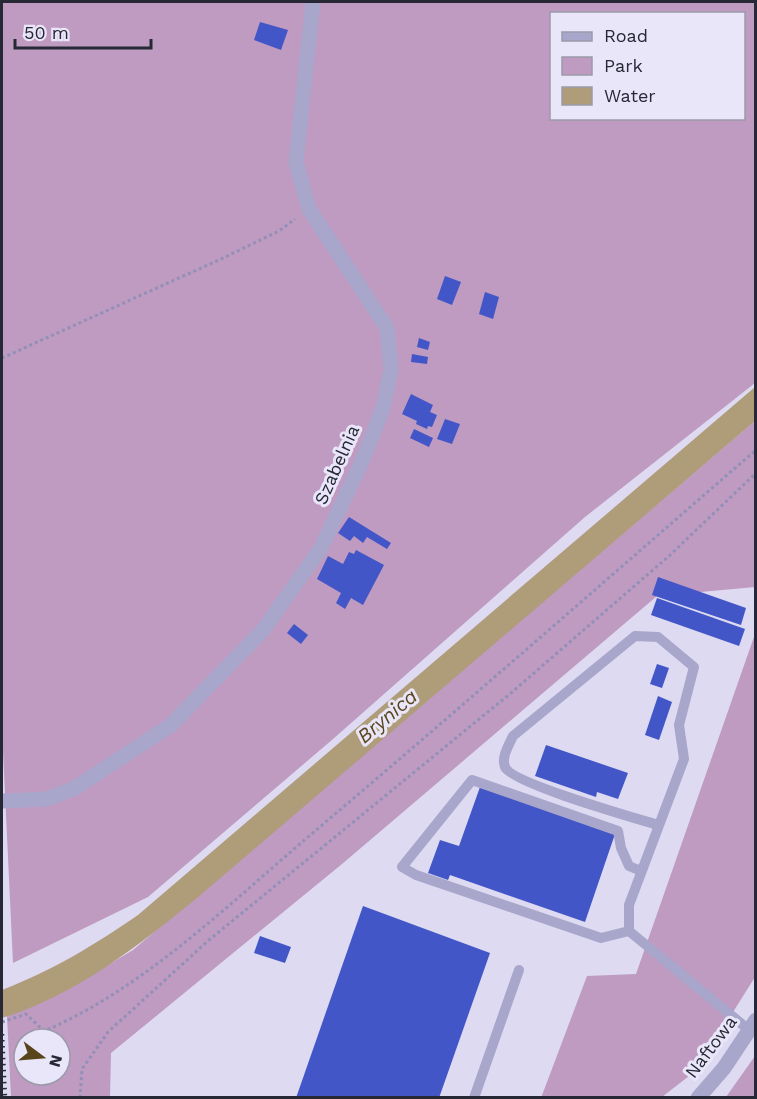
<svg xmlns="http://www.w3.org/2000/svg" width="757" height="1099" viewBox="0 0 757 1099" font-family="'Work Sans',sans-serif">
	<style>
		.green { fill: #bf9ac1; fill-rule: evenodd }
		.water { fill: #af9c79 }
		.building { fill: #4256c7 }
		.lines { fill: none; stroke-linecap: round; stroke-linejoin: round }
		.path { stroke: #9290b6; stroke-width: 3; stroke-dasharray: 3 3; stroke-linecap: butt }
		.service { stroke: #a8a6ca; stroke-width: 10 }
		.minor { stroke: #a8a6ca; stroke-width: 15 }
		.tertiary { stroke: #a8a6ca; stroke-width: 15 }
		.rail { stroke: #272836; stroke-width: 4.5; stroke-dasharray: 1.5 4.5; stroke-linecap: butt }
		.labels { text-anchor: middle; stroke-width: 6; stroke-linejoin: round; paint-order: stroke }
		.street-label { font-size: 18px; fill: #272836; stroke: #e9e6f9 }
		.water-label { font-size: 20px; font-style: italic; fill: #58451c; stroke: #e9e6f9 }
	</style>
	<rect width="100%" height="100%" fill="#dddaf2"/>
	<g class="green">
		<path d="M 2,2 L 756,2 L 755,383 L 585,517 L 333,739 L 148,897 L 13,963 L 2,730 ZM 552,14 L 744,14 L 744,118 L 552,118 Z"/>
		<path d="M 755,421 L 755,587 L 657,596 L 342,864 L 111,1053 L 110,1097 L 11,1097 L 7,1016 L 68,989 L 133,950 ZM 24,1039 L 60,1039 L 60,1075 L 24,1075 Z"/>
		<polygon points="755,634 755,977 713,1044 689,1076 662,1097 541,1098 587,976 636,974"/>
		<polygon points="755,1056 755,1097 726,1097"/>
	</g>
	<path class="water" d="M 755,387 L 755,421 L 197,898 C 138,946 76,995 2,1018 L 2,990 C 53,970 93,946 138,915 Z"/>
	<g class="building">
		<polygon points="260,22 288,30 281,50 254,40"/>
		<polygon points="445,276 461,282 452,305 437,299"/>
		<polygon points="485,292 499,297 493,319 479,314"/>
		<polygon points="419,338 430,342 428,350 417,347"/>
		<polygon points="412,354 428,357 427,364 411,362"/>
		<polygon points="411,394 433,405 430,412 437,415 432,427 428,426 427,429 416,424 417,421 402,414"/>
		<polygon points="445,419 460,424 452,444 437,439"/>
		<polygon points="414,429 433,438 429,447 410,438"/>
		<polygon points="349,517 391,543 387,549 367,537 363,543 354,536 350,541 338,533"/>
		<polygon points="356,550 384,565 363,605 351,598 345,609 336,603 341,593 317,579 328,556 343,564 349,552 354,554"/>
		<polygon points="658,577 746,608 741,625 652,595"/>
		<polygon points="657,598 745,629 739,646 651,615"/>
		<polygon points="294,624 308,635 301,644 287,633"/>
		<polygon points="657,664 669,668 662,688 650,684"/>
		<polygon points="658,696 672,702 659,740 645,735"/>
		<polygon points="546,745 628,773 618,799 597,792 596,797 535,776"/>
		<polygon points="480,787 615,834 585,922 450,875 448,880 428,873 440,840 459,846"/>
		<polygon points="363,906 490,953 439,1098 296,1098"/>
		<polygon points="260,936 291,947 285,963 254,953"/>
	</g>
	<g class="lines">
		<g class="path">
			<polyline points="2,358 221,259 279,231 295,219"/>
			<path d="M 2,1022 L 26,1014 L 44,1031 C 144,989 232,901 315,831 C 463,706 609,577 756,450"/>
			<polyline points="80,1098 82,1069 108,1032 209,940 511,693 669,556 756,473"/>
		</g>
		<g class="service">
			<path d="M 658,825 C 635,818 511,783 505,767 C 501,757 509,745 513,736 L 635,636 L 658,637 L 694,667 L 679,725 L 684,759 L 629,905 L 629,931 L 749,1030"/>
			<polyline points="629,931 601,938 416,875 402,867 472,780 618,831 621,848 629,866 641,871"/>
			<polyline points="474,1098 519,970"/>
		</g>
		<polyline class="minor" points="2,801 47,799 75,788 171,725 263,630 321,548 363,459 383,408 391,369 387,328 309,209 296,162 313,2"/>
		<polyline class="tertiary" points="698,1098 724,1068 756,1020"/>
		<polyline class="rail" points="2,1034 5,1098"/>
	</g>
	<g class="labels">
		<g class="street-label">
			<text transform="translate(337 465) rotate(-66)" y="6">Szabelnia</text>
			<text transform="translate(711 1047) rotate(-53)" y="6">Naftowa</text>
		</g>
		<g class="water-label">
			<text transform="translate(387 716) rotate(-40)" y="7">Brynica</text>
		</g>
	</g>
	<rect width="757" height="1099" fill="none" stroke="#272836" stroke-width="6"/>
	<rect x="550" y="12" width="195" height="108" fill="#e9e6f9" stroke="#9b9aab" stroke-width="1.5"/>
	<rect x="562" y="32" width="30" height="9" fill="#a8a6ca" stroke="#9b9aab" stroke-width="1.5"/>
	<text x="604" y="42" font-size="18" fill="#272836">Road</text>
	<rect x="562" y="57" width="30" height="18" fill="#bf9ac1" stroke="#9b9aab" stroke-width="1.5"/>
	<text x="604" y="72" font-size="18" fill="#272836">Park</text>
	<rect x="562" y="87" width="30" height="18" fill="#af9c79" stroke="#9b9aab" stroke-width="1.5"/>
	<text x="604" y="102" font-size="18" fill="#272836">Water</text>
	<g transform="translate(42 1057) rotate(106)"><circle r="28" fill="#e9e6f9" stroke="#9b9aab" stroke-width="1.5"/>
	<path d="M0-4.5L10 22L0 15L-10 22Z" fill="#58451c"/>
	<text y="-9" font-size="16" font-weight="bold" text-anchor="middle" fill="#272836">N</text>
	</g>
	<path d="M15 39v9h136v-9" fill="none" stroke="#272836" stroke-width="3"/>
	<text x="24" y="39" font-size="18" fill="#272836" stroke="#e9e6f9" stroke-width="4.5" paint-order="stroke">50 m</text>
</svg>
